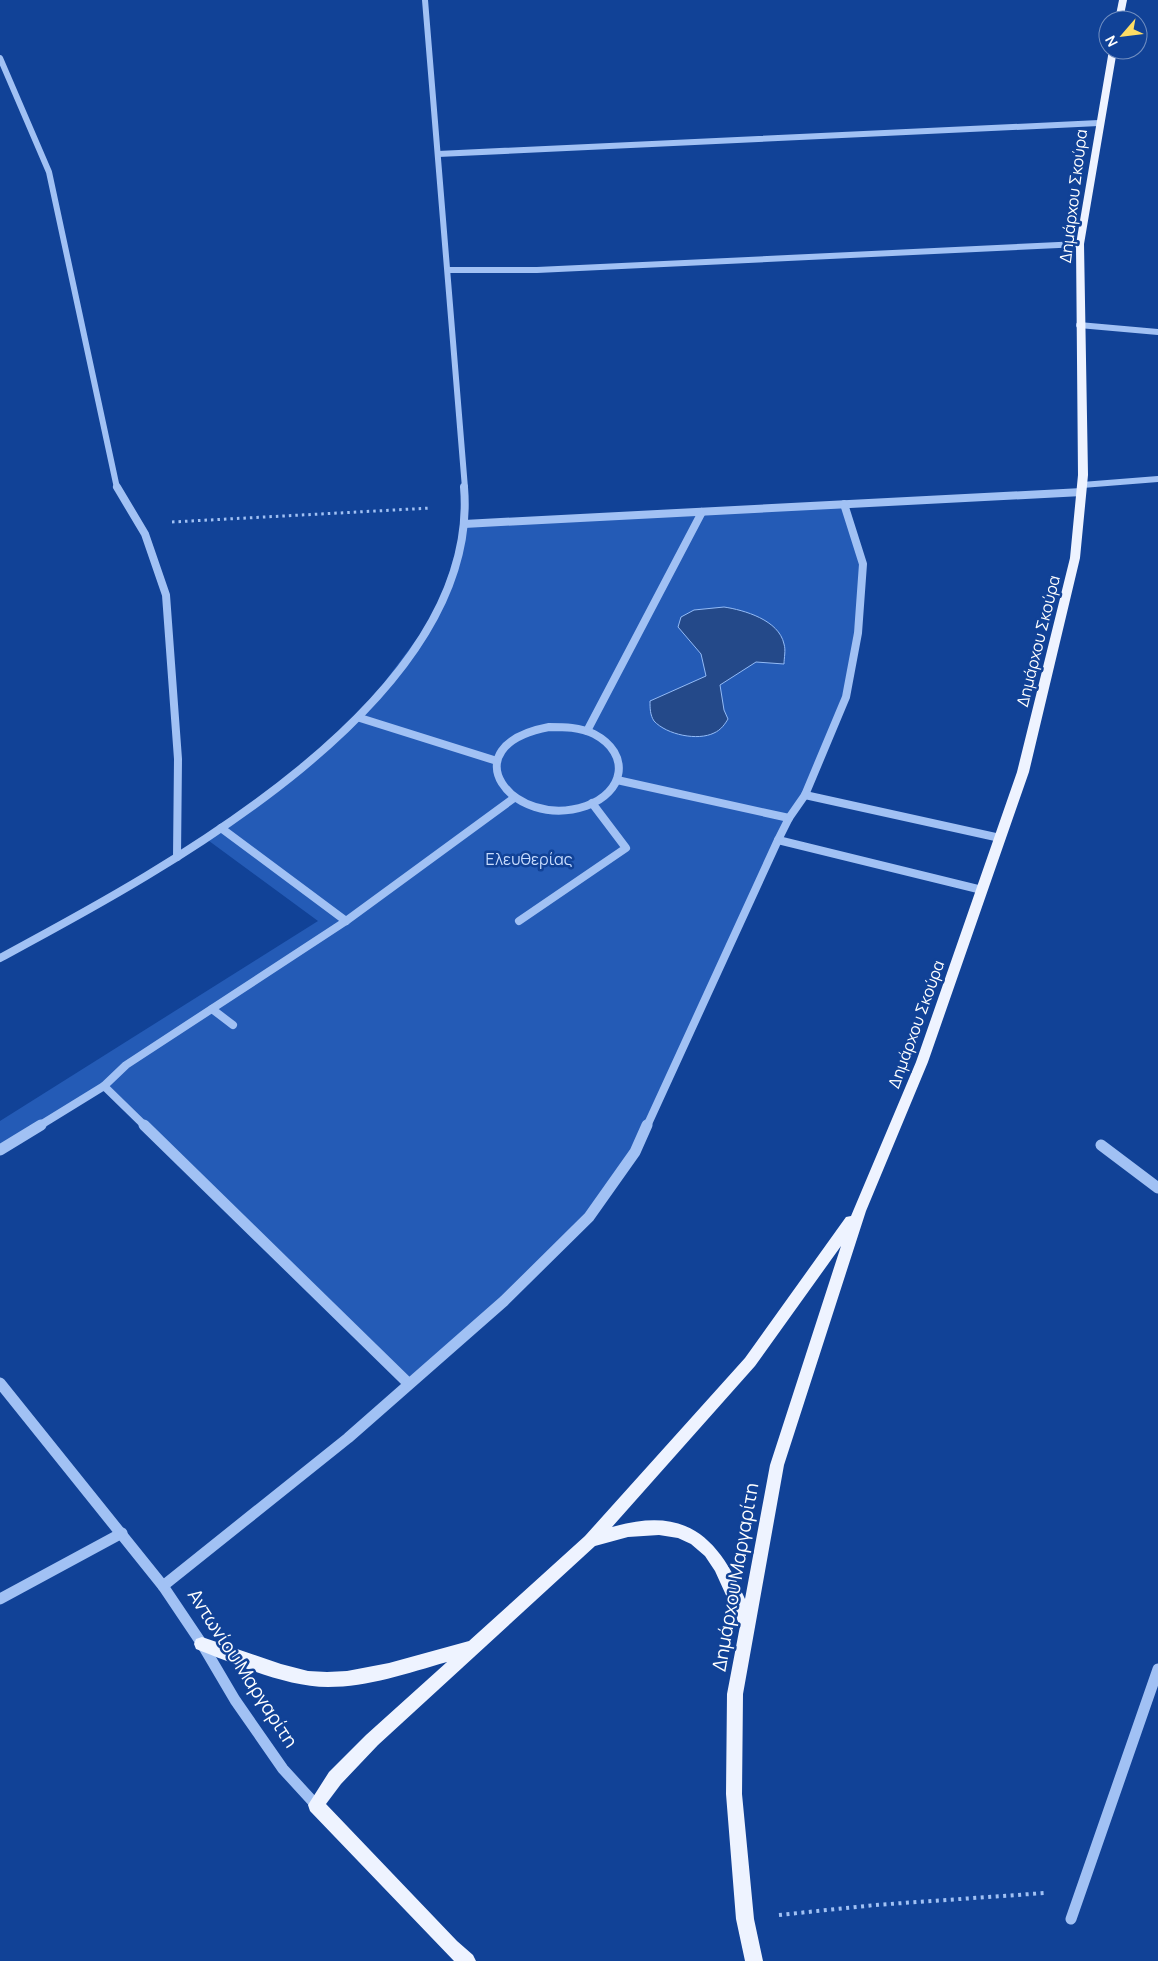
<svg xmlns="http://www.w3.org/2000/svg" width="1158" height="1961" viewBox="0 0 1158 1961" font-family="Manrope,sans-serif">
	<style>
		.green { fill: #245bb6 }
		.water { fill: #244989; stroke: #93bbf7 }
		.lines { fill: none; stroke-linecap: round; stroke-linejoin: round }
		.path-far1 { stroke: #a1c1f4; stroke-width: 3; stroke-dasharray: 2.5 4; stroke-linecap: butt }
		.path { stroke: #a1c1f4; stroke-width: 4; stroke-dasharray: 3 4.5; stroke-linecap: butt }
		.minor-far2 { stroke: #a1c1f4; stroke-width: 6 }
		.minor-far1 { stroke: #a1c1f4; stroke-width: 8 }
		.minor { stroke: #a1c1f4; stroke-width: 11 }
		.major { fill: #eef3ff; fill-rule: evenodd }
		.labels { text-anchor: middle; stroke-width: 5; stroke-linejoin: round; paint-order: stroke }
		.street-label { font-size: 16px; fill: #fff; stroke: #114297 }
		.park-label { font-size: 16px; fill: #c9ddfe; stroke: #114297 }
		.near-street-label { font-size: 19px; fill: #fff; stroke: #114297 }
	</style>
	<rect width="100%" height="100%" fill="#114297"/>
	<polygon class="green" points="844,504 863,564 846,697 805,795 789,818 635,1152 589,1217 408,1383 104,1086 0,1150 0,1121 318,921 205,838 350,728 437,612 464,524"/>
	<path class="water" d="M 724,607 C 744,610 779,620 784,644 C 786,650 784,658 784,664 L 756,662 L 720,685 L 724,710 L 728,719 C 725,724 721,730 714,733 C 698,741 667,735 654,721 C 650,715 650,708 650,701 L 706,676 L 701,654 L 678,627 L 681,617 L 694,610 Z"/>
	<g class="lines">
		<polyline class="path-far1" points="172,522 431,508"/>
		<polyline class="path" points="779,1915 875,1905 1045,1893"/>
		<g class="minor-far2">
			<polyline points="425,0 465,488"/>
			<polyline points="0,58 49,172 117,488"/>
			<polyline points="438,154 1099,123"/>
			<polyline points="448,270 537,270 1080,244"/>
			<polyline points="1079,325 1158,332"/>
			<polyline points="1082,485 1158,479"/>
		</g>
		<g class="minor-far1">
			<polyline points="117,487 145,534 166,595 178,759 177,857"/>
			<polyline points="464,524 1082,492"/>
			<polyline points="360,718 497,761"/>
			<path d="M 549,727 C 564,727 580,727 594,734 C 632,754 624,793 586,806 C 512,831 448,746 549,727 Z"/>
			<polyline points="587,731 702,512"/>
			<polyline points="617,780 789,818"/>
			<polyline points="805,795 1000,838"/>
			<polyline points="221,828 346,921"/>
			<polyline points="778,840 982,890"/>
			<polyline points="519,921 626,848 592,803"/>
			<path d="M 0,958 C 160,872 482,701 464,487"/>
			<polyline points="212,1009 233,1025"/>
			<polyline points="104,1086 126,1065 346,921 514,798"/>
			<polyline points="39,1126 104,1086 145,1126"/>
			<polyline points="647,1126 778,840 789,818 805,795 846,697 858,633 863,564 844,504"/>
		</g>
		<g class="minor">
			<polyline points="144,1125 408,1383"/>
			<polyline points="1101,1145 1158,1188"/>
			<polyline points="0,1150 41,1125"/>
			<polyline points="0,1383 163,1586 202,1644 235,1700 283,1769 316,1805"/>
			<polyline points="163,1586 348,1438 504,1301 589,1217 635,1152 647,1125"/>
			<polyline points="0,1599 122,1533"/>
			<polyline points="1071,1919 1158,1669"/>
		</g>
		<g class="major">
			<polygon points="1119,0 1127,0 1123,20 1115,20"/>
			<path d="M 1109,50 L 1117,50 L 1084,244 L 1088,475 L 1080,558 L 1029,772 L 928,1062 L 866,1211 L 784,1465 L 743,1694 L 742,1794 L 754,1919 L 763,1961 L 745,1961 L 736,1919 L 726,1794 L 727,1694 L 740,1626 L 715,1571 L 705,1556 L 691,1544 L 678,1538 L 659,1535 L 628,1537 L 595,1546 L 378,1745 L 341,1784 L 326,1804 L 457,1941 L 473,1955 L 476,1961 L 454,1961 L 310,1811 L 308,1805 L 329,1772 L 366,1735 L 447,1662 C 408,1673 368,1687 328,1687 C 286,1687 235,1664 196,1649 L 194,1644 L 196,1639 L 202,1637 L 281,1664 L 308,1671 L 327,1672 L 347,1671 L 389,1663 L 469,1641 L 585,1536 L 745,1358 L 846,1217 L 851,1216 L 916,1062 L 1017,772 L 1070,558 L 1078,475 L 1076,244 ZM 841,1246 L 770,1465 L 745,1599 C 717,1535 685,1506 612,1527 L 755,1366 Z"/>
		</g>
	</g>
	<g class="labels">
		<g class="street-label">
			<text transform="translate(1073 196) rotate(-83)" y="6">Δημάρχου Σκούρα</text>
			<text transform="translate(1038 641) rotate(-76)" y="6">Δημάρχου Σκούρα</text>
			<text transform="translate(916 1024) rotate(-70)" y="6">Δημάρχου Σκούρα</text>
		</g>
		<g class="park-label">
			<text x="529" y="865">Ελευθερίας</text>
		</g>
		<g class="near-street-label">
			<text transform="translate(735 1577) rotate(-80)" y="7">Δημάρχου Μαργαρίτη</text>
			<text transform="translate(243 1668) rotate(57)" y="7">Αντωνίου Μαργαρίτη</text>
		</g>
	</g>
	<g transform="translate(1123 35) rotate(242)"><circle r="24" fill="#114297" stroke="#708ec1"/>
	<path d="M0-4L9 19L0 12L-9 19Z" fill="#ffdd64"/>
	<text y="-8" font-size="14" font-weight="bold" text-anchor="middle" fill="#ffffff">N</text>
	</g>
</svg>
